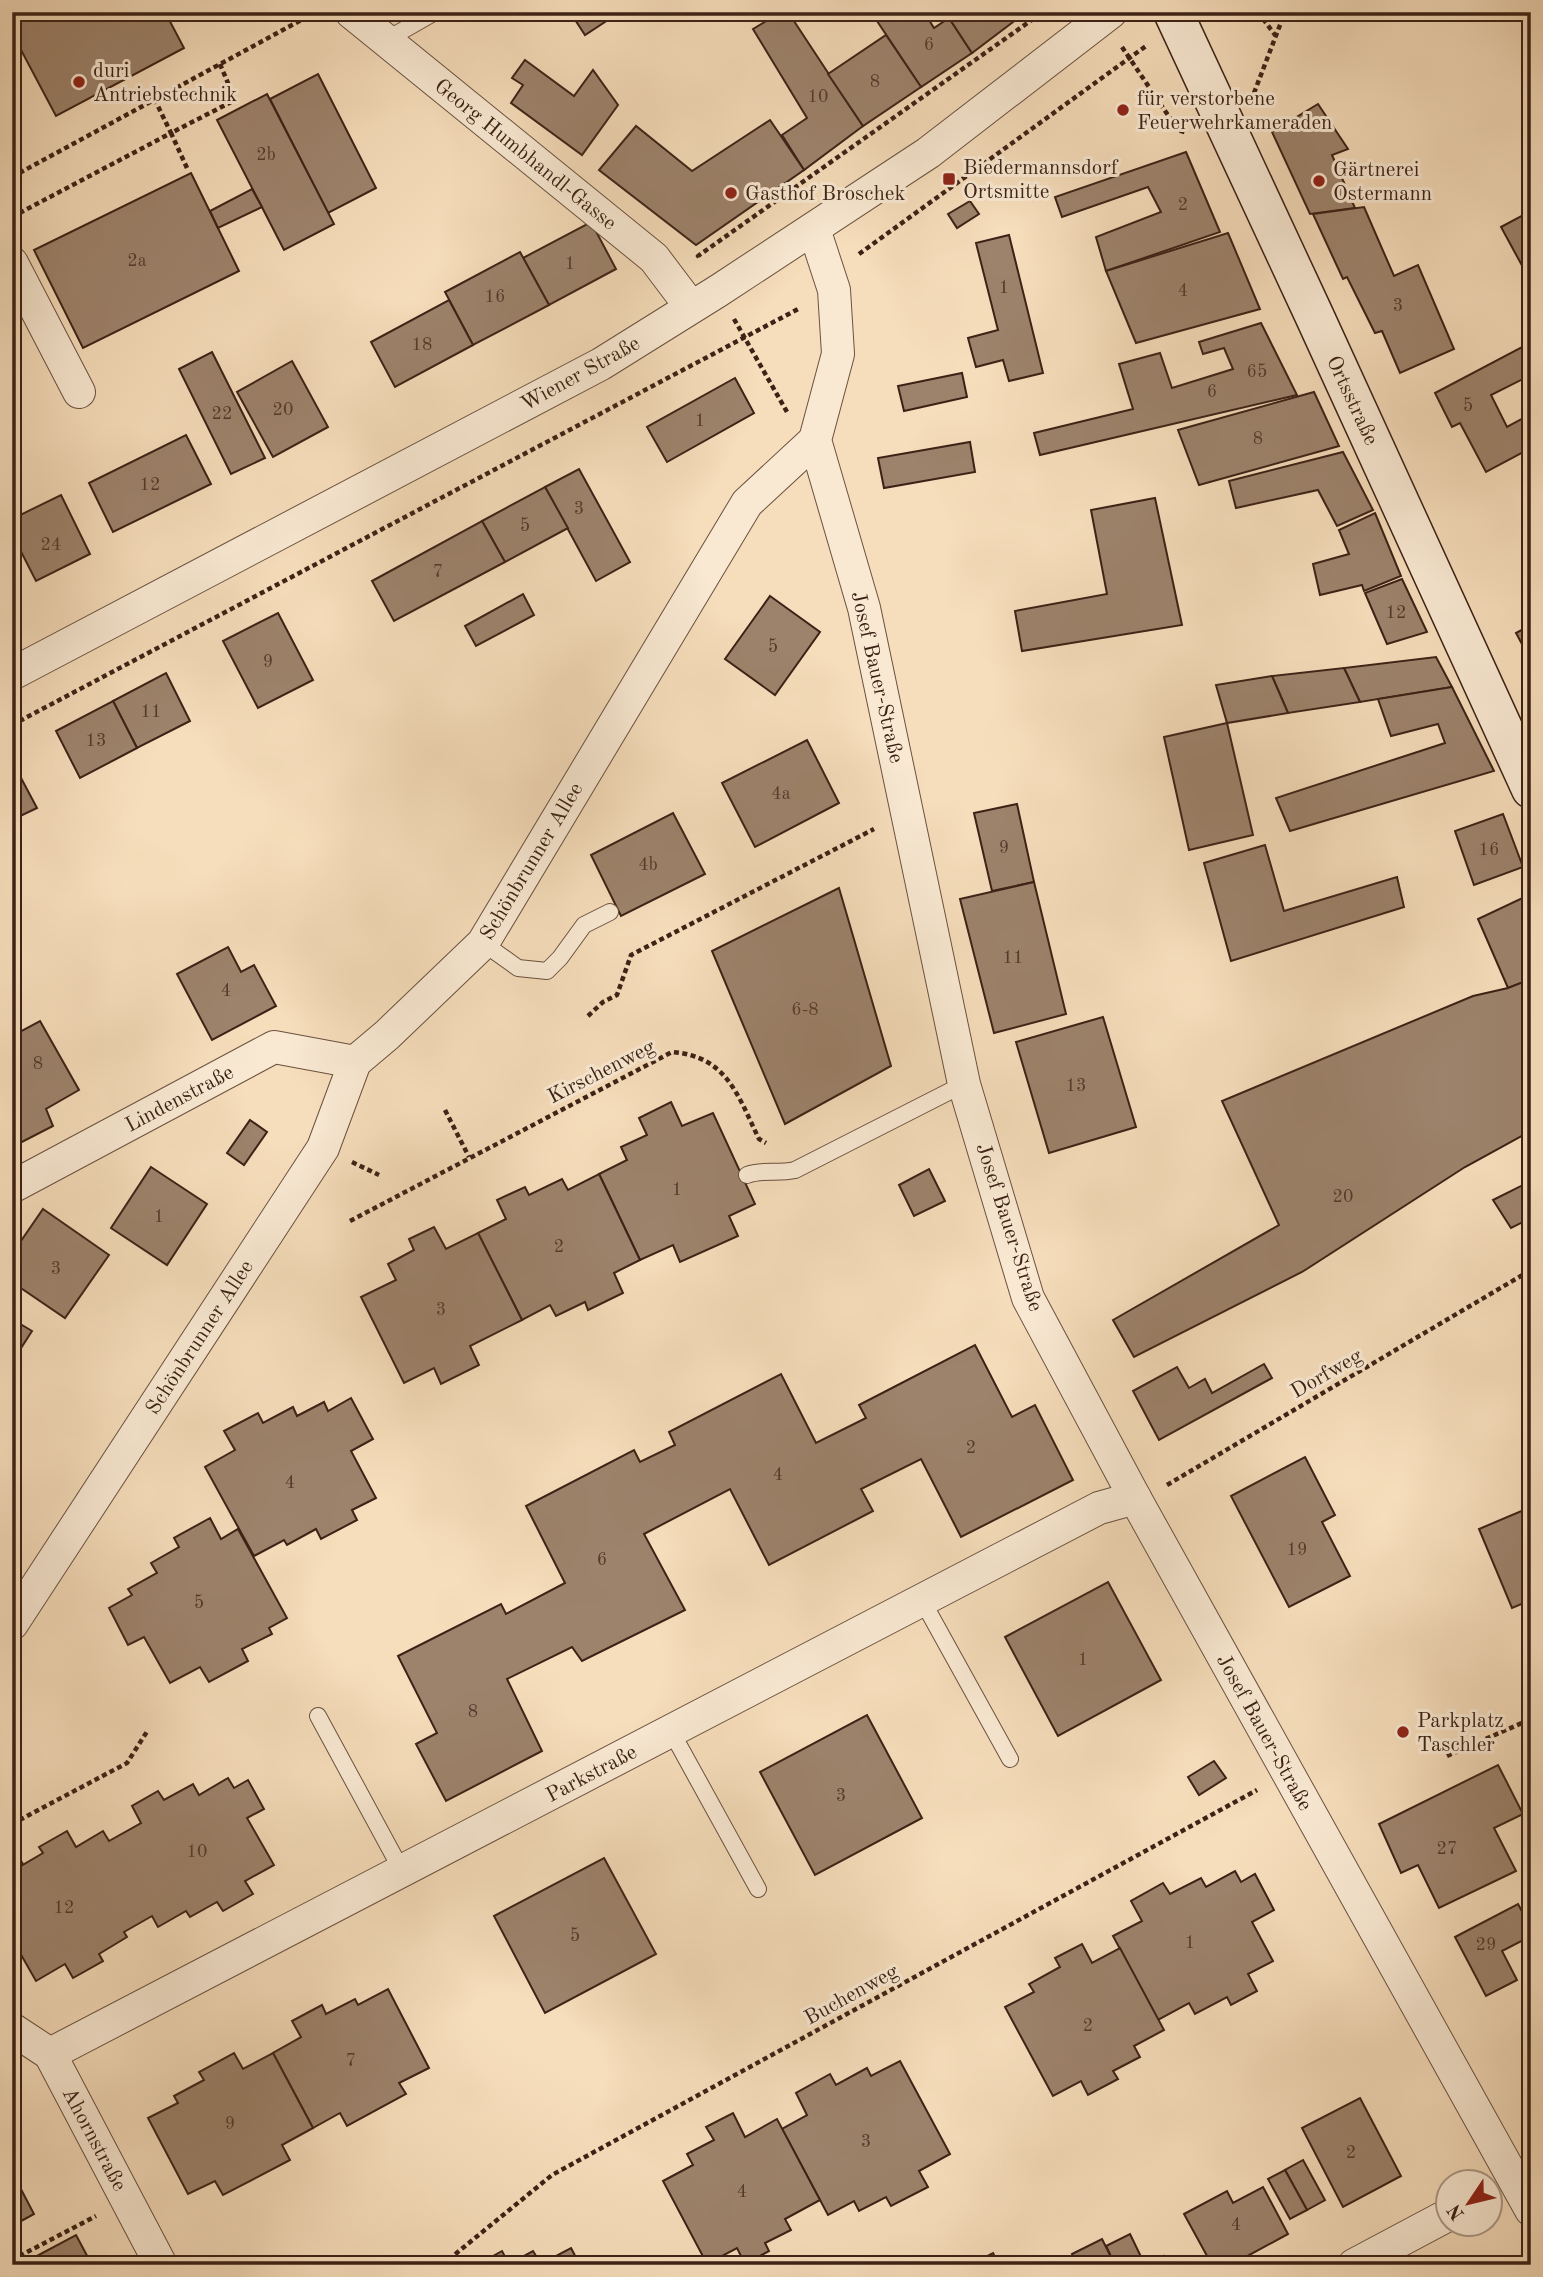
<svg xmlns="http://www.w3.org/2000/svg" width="1543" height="2277" viewBox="0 0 1543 2277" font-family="'Old Standard TT',serif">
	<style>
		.building { fill: #9d836c; stroke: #3c2216; stroke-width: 2 }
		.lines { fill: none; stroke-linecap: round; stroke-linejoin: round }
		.lane-casing { stroke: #6a513f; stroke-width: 18 }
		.street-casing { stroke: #6a513f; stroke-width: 34 }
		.secondary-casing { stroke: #3c2216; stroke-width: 41 }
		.path { stroke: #3c2216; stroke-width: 4.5; stroke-dasharray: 5 3.5; stroke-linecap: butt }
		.lane { stroke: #f9e9d3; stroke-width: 16 }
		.street { stroke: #f9e9d3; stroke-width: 32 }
		.secondary { stroke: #f9e9d3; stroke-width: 38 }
		.poi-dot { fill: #8f2418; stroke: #f9e9d3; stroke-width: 2.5 }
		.labels { text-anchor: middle; stroke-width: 6; stroke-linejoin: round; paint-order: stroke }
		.number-label { font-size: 18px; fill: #543a2c }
		.poi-label { font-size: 21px; fill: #3c2216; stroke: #f9e9d3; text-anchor: start }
		.street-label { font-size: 21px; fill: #3c2216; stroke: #f9e9d3 }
	</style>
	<rect width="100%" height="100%" fill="#f6ddbb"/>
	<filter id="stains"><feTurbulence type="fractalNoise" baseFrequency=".00286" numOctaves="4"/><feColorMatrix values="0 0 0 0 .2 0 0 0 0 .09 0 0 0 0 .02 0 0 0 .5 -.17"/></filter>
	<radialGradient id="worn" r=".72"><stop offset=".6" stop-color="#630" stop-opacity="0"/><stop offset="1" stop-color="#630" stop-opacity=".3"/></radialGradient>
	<g class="building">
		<polygon points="12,12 165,12 184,48 56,116 12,33"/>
		<polygon points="570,12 607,12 611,18 585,35"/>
		<polygon points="781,12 788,12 863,126 804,170 782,135 807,118 753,29"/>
		<polygon points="871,12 924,12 934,28 949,18 972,53 921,87"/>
		<polygon points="957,12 1013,12 1017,19 972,53 949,18"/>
		<polygon points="886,35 921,87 863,126 828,74"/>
		<polygon points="525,60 574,96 593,70 618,105 582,155 511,103 523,85 512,78"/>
		<polygon points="318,74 376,188 328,213 270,99"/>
		<polygon points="267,94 334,224 284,250 217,120"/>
		<polygon points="1318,104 1348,149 1332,155 1355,208 1310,214 1272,132"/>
		<polygon points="770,120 804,170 696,245 599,170 636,126 692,171"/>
		<polygon points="1186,152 1220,232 1106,271 1096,237 1161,212 1148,187 1062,217 1055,197"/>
		<polygon points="191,173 239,271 83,348 34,250"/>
		<polygon points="252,189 262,207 218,228 210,211"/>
		<polygon points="970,201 979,214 957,228 948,214"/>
		<polygon points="1364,207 1394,276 1418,265 1454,349 1400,373 1382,331 1375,333 1347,277 1343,279 1313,214"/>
		<polygon points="1531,211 1531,282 1501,227"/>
		<polygon points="591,222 616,269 549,305 523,258"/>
		<polygon points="1228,233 1260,309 1136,343 1106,271"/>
		<polygon points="1009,235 1043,373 1009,381 1003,360 976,367 968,338 998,330 976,243"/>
		<polygon points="520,252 549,305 473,345 445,292"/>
		<polygon points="449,300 473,345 395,387 371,342"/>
		<polygon points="1261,323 1297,395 1040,455 1034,433 1133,409 1119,364 1160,353 1172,388 1233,369 1224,348 1203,354 1199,342"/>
		<polygon points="1522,347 1531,364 1531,375 1491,395 1507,427 1531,414 1531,448 1486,472 1460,423 1452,427 1435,393"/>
		<polygon points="212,352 265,458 231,474 179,369"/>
		<polygon points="292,361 328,427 273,457 237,392"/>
		<polygon points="962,373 967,397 904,411 898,386"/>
		<polygon points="735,378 754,413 667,462 647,427"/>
		<polygon points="1314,392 1339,446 1199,485 1178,430"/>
		<polygon points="186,435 211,484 113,532 89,483"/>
		<polygon points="970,442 975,472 884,488 878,458"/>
		<polygon points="1343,452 1373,510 1337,526 1318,490 1236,508 1229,481"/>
		<polygon points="579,469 630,562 596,581 545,487"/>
		<polygon points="545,487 568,528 505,562 482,521"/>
		<polygon points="61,495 90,554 36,581 12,534 12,519"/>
		<polygon points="1155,498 1182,625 1022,651 1015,611 1107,594 1091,510"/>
		<polygon points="1375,513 1401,576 1364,591 1362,585 1320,595 1313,564 1349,554 1339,530"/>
		<polygon points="482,521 505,562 394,621 372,581"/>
		<polygon points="1402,579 1427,632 1387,644 1365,593"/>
		<polygon points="523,594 534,615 476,646 465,626"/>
		<polygon points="770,596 820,632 775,695 725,659"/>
		<polygon points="278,613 313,680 258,708 223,641"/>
		<polygon points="1531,625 1531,661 1516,633"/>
		<polygon points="1436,657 1452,687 1360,702 1344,668"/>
		<polygon points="1344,668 1360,702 1288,713 1272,676"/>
		<polygon points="166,673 190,721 137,748 113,701"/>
		<polygon points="1272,676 1288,713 1227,723 1216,685"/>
		<polygon points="1452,687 1494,771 1290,831 1276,798 1445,743 1438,724 1391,736 1378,699"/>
		<polygon points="113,701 137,748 80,778 56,731"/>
		<polygon points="1227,723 1253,835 1189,850 1164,737"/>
		<polygon points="807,740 839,803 755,847 722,783"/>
		<polygon points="12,761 37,808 12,820"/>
		<polygon points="1017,804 1034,882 992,891 974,813"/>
		<polygon points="673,813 705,874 621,916 591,855"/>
		<polygon points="1503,814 1523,867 1474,885 1455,831"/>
		<polygon points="1265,845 1284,911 1397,877 1404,907 1231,961 1204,863"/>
		<polygon points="1034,882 1066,1014 994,1033 960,899"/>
		<polygon points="839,888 891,1066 785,1124 712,951"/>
		<polygon points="1531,894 1531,979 1508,988 1478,919"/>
		<polygon points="228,947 241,972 254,965 276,1006 212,1040 177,974"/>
		<polygon points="1531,979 1531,1131 1465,1167 1302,1272 1134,1357 1113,1320 1279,1225 1222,1101 1473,996 1508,988"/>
		<polygon points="1103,1017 1136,1127 1049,1153 1016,1042"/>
		<polygon points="40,1021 79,1090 46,1109 53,1126 12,1147 12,1036"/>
		<polygon points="671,1102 682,1126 713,1113 755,1204 729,1216 738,1236 680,1262 673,1245 640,1260 599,1174 627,1160 621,1147 647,1135 639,1118"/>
		<polygon points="250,1120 267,1132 244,1165 227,1153"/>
		<polygon points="151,1167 207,1204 167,1265 111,1228"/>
		<polygon points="929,1169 945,1201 914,1216 899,1185"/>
		<polygon points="599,1174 640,1260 614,1273 623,1293 588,1310 585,1302 556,1316 550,1305 522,1320 478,1233 506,1219 497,1200 525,1187 529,1195 562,1179 568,1190"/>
		<polygon points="1531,1181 1531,1218 1511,1228 1493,1200"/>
		<polygon points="43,1209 109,1255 65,1318 12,1282 12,1254"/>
		<polygon points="434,1227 446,1249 478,1233 522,1320 470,1346 479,1365 441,1384 434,1368 404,1383 361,1297 396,1280 388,1264 414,1250 409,1239"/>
		<polygon points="12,1319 32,1331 12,1362"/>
		<polygon points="975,1345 1012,1417 1035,1405 1073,1480 961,1537 921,1459 861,1489 873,1511 769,1565 730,1489 644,1534 685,1610 582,1661 572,1647 507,1679 542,1751 446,1801 416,1744 437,1733 398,1656 501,1604 506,1614 565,1583 526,1506 634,1450 640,1462 675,1445 669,1432 781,1374 816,1443 866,1418 859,1405"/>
		<polygon points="1264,1364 1272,1378 1159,1440 1133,1391 1177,1367 1189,1388 1205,1379 1212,1393"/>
		<polygon points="351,1398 373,1439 351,1451 376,1498 352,1510 357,1520 321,1539 316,1529 287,1545 284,1540 254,1556 205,1467 235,1450 224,1431 258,1413 263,1423 293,1407 297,1416 324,1402 328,1411"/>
		<polygon points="1305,1457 1335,1515 1322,1522 1350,1576 1289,1607 1231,1496"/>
		<polygon points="1531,1507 1531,1600 1512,1608 1479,1529"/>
		<polygon points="210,1518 221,1539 238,1529 287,1618 269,1628 272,1634 242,1649 248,1661 209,1682 200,1667 170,1683 144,1637 128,1645 109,1608 132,1595 128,1589 157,1573 151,1563 179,1547 174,1538"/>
		<polygon points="1108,1582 1161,1680 1058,1736 1005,1637"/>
		<polygon points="867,1715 922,1818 815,1875 760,1772"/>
		<polygon points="1214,1761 1226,1778 1199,1795 1188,1777"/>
		<polygon points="1498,1765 1523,1814 1494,1828 1516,1871 1439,1908 1418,1865 1401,1873 1379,1824"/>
		<polygon points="228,1778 234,1788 248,1780 264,1809 247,1818 274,1865 245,1881 253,1894 223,1911 217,1902 190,1917 186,1911 158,1927 152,1916 124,1932 127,1937 99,1954 103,1961 73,1978 65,1964 36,1981 12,1939 12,1880 19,1876 16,1869 43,1853 39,1847 67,1831 76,1847 103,1831 109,1841 141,1823 132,1806 158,1791 164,1800 193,1784 199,1795"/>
		<polygon points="604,1858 656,1954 545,2013 494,1916"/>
		<polygon points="1235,1871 1241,1882 1255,1874 1274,1910 1252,1922 1273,1961 1248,1974 1257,1991 1231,2005 1227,1997 1195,2014 1189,2003 1158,2020 1113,1936 1142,1921 1131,1901 1163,1883 1170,1894 1201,1878 1206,1887"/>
		<polygon points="1518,1904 1531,1928 1531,1936 1502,1951 1517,1980 1486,1996 1455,1937"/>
		<polygon points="1082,1944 1092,1963 1120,1948 1164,2030 1134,2046 1140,2057 1113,2071 1118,2079 1088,2095 1081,2081 1053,2096 1005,2007 1034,1992 1029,1984 1060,1967 1055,1958"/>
		<polygon points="388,1989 429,2068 399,2083 406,2094 347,2126 340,2113 313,2128 273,2053 301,2037 292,2021 322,2005 326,2014 355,1999 358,2005"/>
		<polygon points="234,2053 243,2069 273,2053 313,2128 282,2145 290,2160 223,2195 215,2181 188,2194 148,2118 178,2103 174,2096 204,2080 199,2072"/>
		<polygon points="900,2061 950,2154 919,2171 928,2187 891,2206 886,2197 859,2211 854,2201 828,2215 782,2129 807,2115 796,2093 830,2074 836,2085 867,2068 871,2076"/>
		<polygon points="1360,2098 1401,2176 1343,2207 1302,2128"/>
		<polygon points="733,2113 745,2137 777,2119 820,2200 785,2219 791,2230 765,2243 769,2251 745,2264 737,2248 707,2264 663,2181 693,2165 687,2154 714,2140 706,2127"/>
		<polygon points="1303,2160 1325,2200 1307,2210 1285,2170"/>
		<polygon points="1285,2170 1307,2210 1290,2219 1268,2179"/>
		<polygon points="12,2172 34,2214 12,2226"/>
		<polygon points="1263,2187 1288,2234 1231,2265 1212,2265 1184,2214 1227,2191 1233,2203"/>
		<polygon points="1130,2234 1145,2265 1115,2265 1106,2246"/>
		<polygon points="76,2235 92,2265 20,2265"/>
		<polygon points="1102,2239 1115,2265 1078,2265 1072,2254"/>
		<polygon points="571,2248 580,2265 477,2265 502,2251 509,2264 533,2251 541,2264"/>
		<polygon points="993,2253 999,2265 970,2265"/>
		<polygon points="1164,2256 1168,2265 1147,2265"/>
	</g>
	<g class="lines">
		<defs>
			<g id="lane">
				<polyline points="386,40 435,12"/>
				<polyline points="483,943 518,968 547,971 560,958 584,925 610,912"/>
				<path d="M 747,1175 C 762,1169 778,1174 795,1170 L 964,1084"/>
				<polyline points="922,1600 1010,1759"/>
				<polyline points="318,1716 402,1871"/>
				<polyline points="671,1731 758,1889"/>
			</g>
			<g id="street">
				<polyline points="351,12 654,258 691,307"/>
				<polyline points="814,229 834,290 838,354 815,440 864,608 964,1084 1028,1298 1135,1498 1531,2210"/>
				<polyline points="12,263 79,392"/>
				<polyline points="12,674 601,364 718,291 928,153 1111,12"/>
				<polyline points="12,1187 274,1047 355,1062"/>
				<polyline points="12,1624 323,1148 355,1062 387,1035 483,943 747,503 815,440"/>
				<polyline points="12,2029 50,2054 161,2265"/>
				<polyline points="50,2054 1099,1508 1135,1498"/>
				<polyline points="1354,2265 1448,2215"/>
			</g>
			<polyline id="secondary" points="1173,12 1314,315 1531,789"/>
		</defs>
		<use href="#lane" class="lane-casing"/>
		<use href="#street" class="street-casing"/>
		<use href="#secondary" class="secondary-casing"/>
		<g class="path">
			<polyline points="1258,12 1275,35"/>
			<polyline points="1122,47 1178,130 1187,133"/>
			<polyline points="1254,93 1285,12"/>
			<polyline points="187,168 171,133 235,100 220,64"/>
			<polyline points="12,177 316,12"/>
			<polyline points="12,217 171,133 155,100"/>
			<polyline points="859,254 1146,46"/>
			<polyline points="699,257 698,256 1043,12"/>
			<polyline points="734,319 787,412"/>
			<polyline points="12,725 800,308"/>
			<polyline points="588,1016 603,1002 617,995 631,955 874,829"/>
			<polyline points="445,1110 469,1157"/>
			<polyline points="352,1162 379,1175"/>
			<path d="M 350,1221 L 672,1052 C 727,1056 738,1096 759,1139 L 766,1143"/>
			<polyline points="1167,1485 1531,1270"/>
			<polyline points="1447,1756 1531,1719"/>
			<polyline points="12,1824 127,1763 148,1730"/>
			<polyline points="12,1847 22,1865"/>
			<polyline points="12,2260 96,2216"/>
			<polyline points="442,2265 552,2175 1257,1790"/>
		</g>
		<use href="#lane" class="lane"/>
		<use href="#street" class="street"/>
		<use href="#secondary" class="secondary"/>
	</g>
	<g class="poi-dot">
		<circle cx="79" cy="82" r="7"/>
		<circle cx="1123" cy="110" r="7"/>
		<rect x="942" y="172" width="14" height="14" rx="3.5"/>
		<circle cx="1319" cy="181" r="7"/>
		<circle cx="731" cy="193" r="7"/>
		<circle cx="1403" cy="1732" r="7"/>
	</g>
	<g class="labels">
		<g class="number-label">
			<text x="929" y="50">6</text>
			<text x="875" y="87">8</text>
			<text x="818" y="102">10</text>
			<text x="266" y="160">2b</text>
			<text x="1183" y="210">2</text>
			<text x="137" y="266">2a</text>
			<text x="570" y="269">1</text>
			<text x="1004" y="293">1</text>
			<text x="1183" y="296">4</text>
			<text x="495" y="302">16</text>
			<text x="1398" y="311">3</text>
			<text x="422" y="350">18</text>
			<text x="1257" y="377">65</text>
			<text x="1212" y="397">6</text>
			<text x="1468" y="411">5</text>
			<text x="283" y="415">20</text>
			<text x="222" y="419">22</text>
			<text x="700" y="426">1</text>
			<text x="1258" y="444">8</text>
			<text x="150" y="490">12</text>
			<text x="579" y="514">3</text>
			<text x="525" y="531">5</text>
			<text x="51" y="550">24</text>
			<text x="438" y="577">7</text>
			<text x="1396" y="618">12</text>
			<text x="773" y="652">5</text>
			<text x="268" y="667">9</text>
			<text x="151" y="717">11</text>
			<text x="96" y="746">13</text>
			<text x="781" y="799">4a</text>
			<text x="1004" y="853">9</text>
			<text x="1489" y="855">16</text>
			<text x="648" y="870">4b</text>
			<text x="1013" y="963">11</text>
			<text x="226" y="996">4</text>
			<text x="805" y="1015">6-8</text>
			<text x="38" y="1069">8</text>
			<text x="1076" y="1091">13</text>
			<text x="677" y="1195">1</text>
			<text x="1343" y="1202">20</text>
			<text x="159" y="1222">1</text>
			<text x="559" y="1252">2</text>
			<text x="56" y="1274">3</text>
			<text x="441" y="1315">3</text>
			<text x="971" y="1453">2</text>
			<text x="778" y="1480">4</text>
			<text x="290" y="1488">4</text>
			<text x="1297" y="1555">19</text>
			<text x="602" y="1565">6</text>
			<text x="199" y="1608">5</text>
			<text x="1083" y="1665">1</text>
			<text x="473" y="1717">8</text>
			<text x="841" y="1801">3</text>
			<text x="1447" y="1854">27</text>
			<text x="197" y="1857">10</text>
			<text x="64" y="1913">12</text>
			<text x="575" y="1941">5</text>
			<text x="1190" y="1948">1</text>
			<text x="1486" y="1950">29</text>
			<text x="1088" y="2031">2</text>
			<text x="351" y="2066">7</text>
			<text x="230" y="2129">9</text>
			<text x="866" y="2147">3</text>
			<text x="1351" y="2158">2</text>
			<text x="742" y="2197">4</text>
			<text x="1236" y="2230">4</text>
		</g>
		<g class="poi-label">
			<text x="93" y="77">duri<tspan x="93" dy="24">Antriebstechnik</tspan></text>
			<text x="1137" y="105">für verstorbene<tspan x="1137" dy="24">Feuerwehrkameraden</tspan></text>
			<text x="963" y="174">Biedermannsdorf<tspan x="963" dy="24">Ortsmitte</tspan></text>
			<text x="1333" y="176">Gärtnerei<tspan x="1333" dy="24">Ostermann</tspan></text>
			<text x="745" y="200">Gasthof Broschek</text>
			<text x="1417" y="1727">Parkplatz<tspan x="1417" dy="24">Taschler</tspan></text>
		</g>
		<g class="street-label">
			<text transform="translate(526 154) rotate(39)" y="7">Georg Humbhandl-Gasse</text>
			<text transform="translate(580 373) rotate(-29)" y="7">Wiener Straße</text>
			<text transform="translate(1353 400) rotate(65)" y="7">Ortsstraße</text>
			<text transform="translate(878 677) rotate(77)" y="7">Josef Bauer-Straße</text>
			<text transform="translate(531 861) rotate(-59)" y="7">Schönbrunner Allee</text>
			<text transform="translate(601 1071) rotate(-27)" y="7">Kirschenweg</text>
			<text transform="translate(179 1098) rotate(-28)" y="7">Lindenstraße</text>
			<text transform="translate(1010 1227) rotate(72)" y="7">Josef Bauer-Straße</text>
			<text transform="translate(199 1337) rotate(-57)" y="7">Schönbrunner Allee</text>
			<text transform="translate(1326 1373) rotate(-30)" y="7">Dorfweg</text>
			<text transform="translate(1265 1732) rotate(61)" y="7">Josef Bauer-Straße</text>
			<text transform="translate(591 1773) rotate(-28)" y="7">Parkstraße</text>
			<text transform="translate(851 1994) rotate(-29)" y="7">Buchenweg</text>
			<text transform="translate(95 2139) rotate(62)" y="7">Ahornstraße</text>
		</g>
	</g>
	<rect width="1543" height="2277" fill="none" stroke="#f6ddbb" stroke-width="42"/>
	<rect x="14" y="14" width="1515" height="2249" fill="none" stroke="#3c2216" stroke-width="3.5"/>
	<rect x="21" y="21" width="1501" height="2235" fill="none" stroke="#3c2216" stroke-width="2"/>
	<g transform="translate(1469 2203) rotate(235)"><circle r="33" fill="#f9e9d3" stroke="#ad9987" stroke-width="2"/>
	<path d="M0-5L12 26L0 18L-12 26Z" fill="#8f2418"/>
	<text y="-10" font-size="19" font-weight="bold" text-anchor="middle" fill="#3c2216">N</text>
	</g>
	<rect width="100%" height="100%" filter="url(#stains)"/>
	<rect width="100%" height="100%" fill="url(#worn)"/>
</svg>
